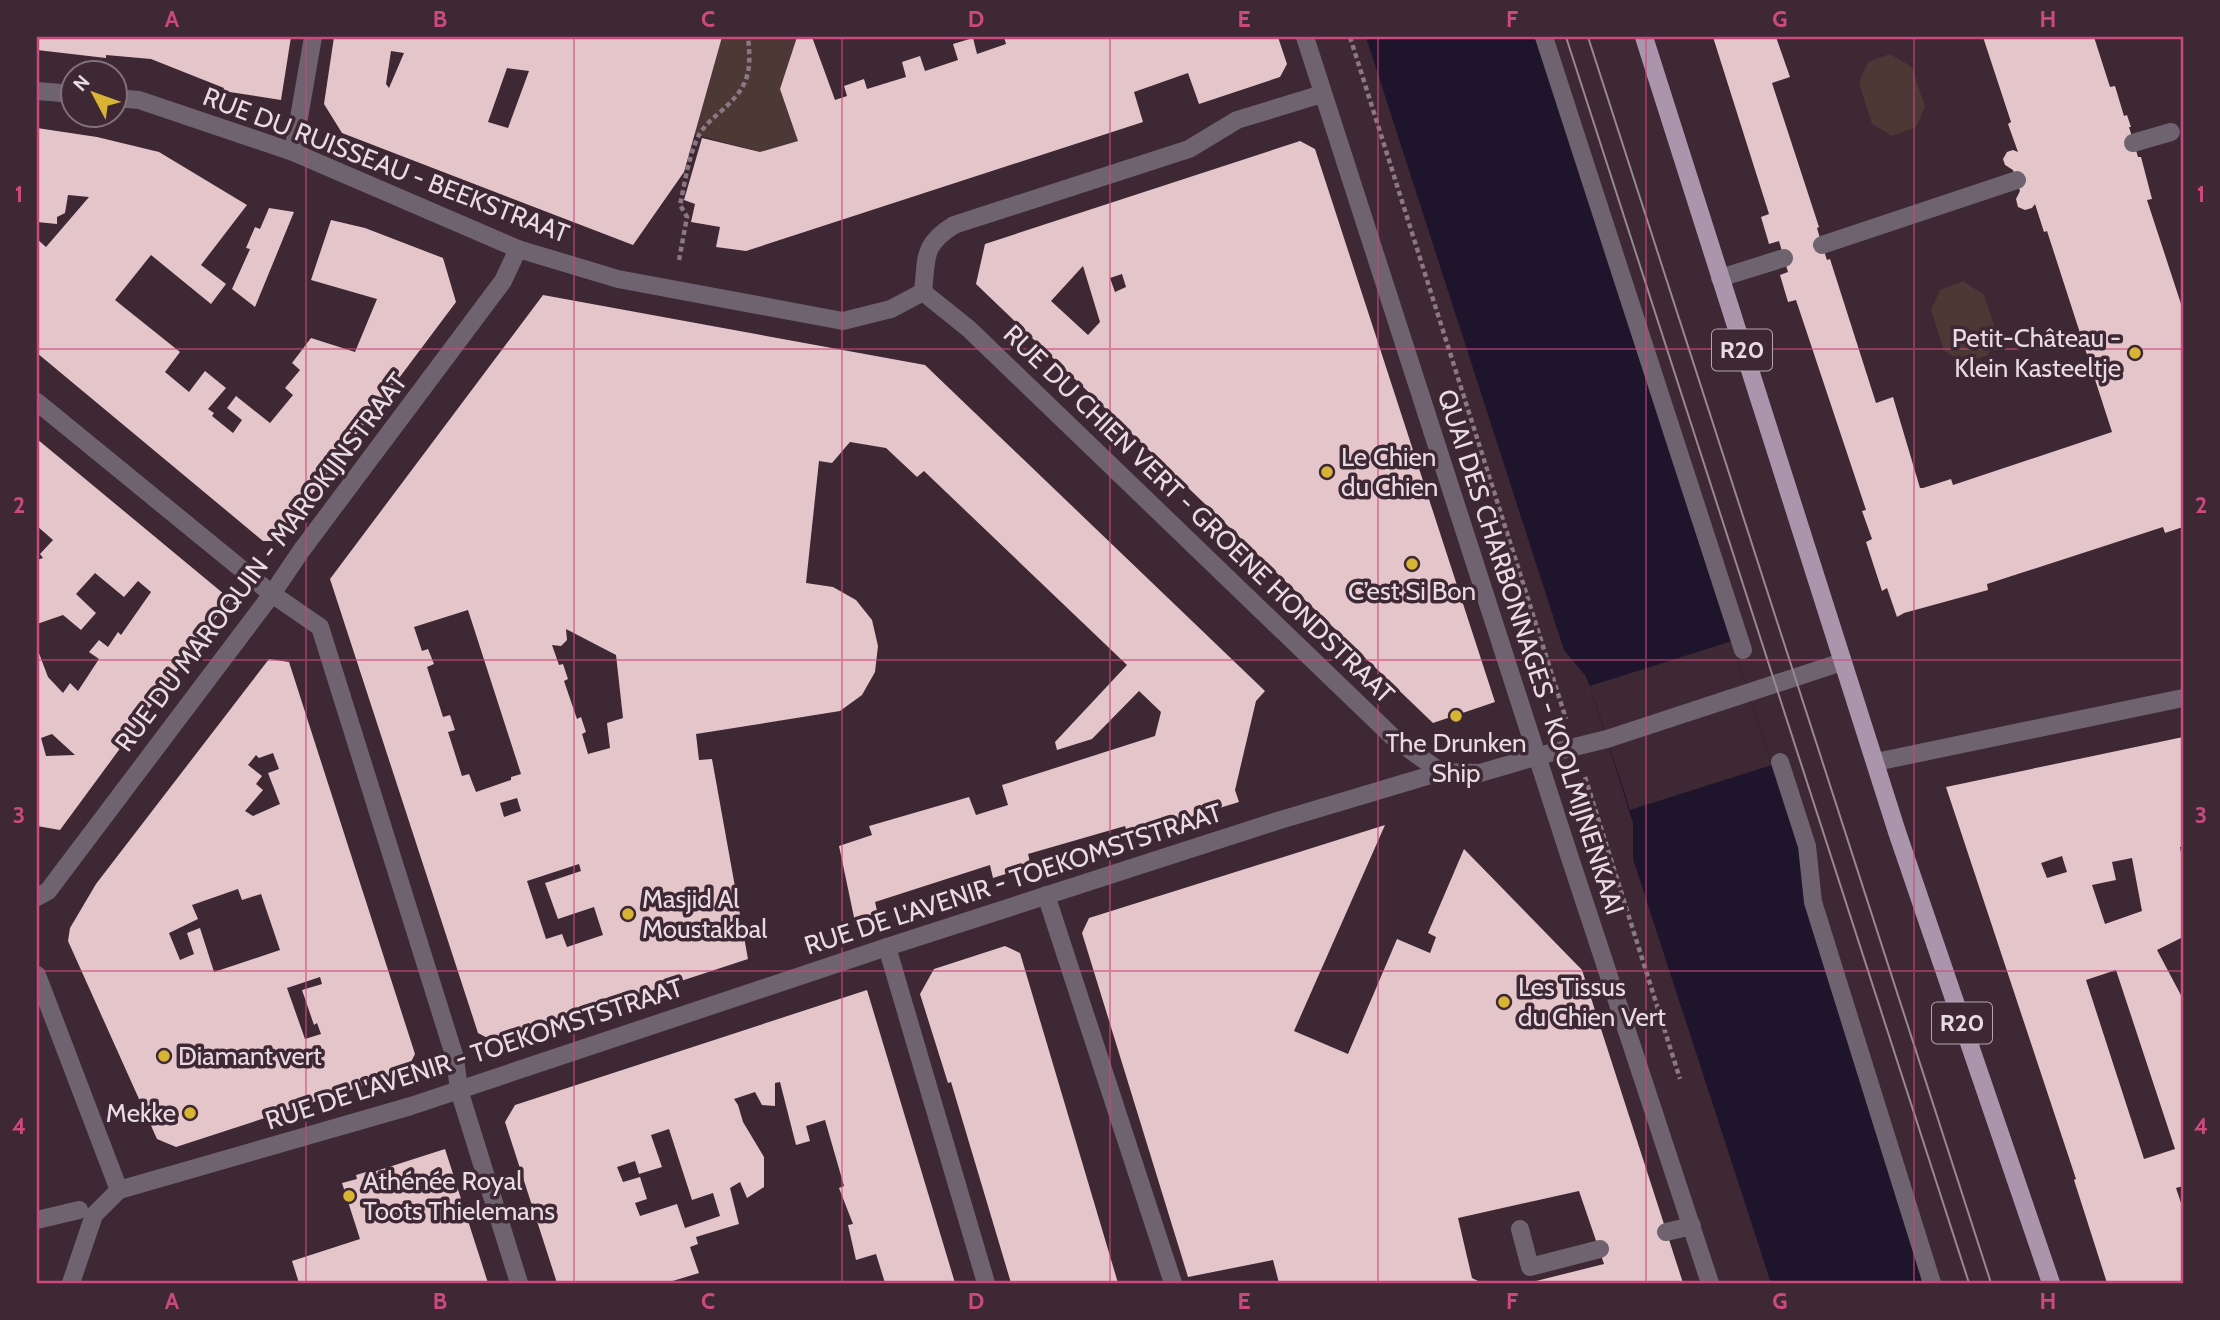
<svg xmlns="http://www.w3.org/2000/svg" width="2220" height="1320" viewBox="0 0 2220 1320" font-family="Cabin,sans-serif">
	<style>
		.green { fill: #4c3835 }
		.water { fill: #1e142c }
		.pier { fill: #3d2834 }
		.building { fill: #e4c5ca; fill-rule: evenodd }
		.lines { fill: none; stroke-linecap: round; stroke-linejoin: round }
		.path { stroke: #8a7882; stroke-width: 4.5; stroke-dasharray: 5 3.5; stroke-linecap: butt }
		.service { stroke: #6e636e; stroke-width: 18 }
		.pedestrian { stroke: #6e636e; stroke-width: 18 }
		.minor { stroke: #6e636e; stroke-width: 18 }
		.primary { stroke: #ab95ad; stroke-width: 18 }
		.tram { stroke: #998891; stroke-width: 2 }
		.grid { fill: none; stroke: #cc497d; stroke-width: 2; stroke-opacity: 0.55 }
		.poi-dot { fill: #d8b434; stroke: #3d2834; stroke-width: 2.5 }
		.labels { text-anchor: middle; stroke-width: 7; stroke-linejoin: round; paint-order: stroke }
		.shield { fill: #3d2834; stroke: #b5a5ae; stroke-width: 2 }
		.shield-label { font-size: 24px; font-weight: bold; fill: #e9dbe2 }
		.street-label { font-size: 26px; fill: #e9dbe2; stroke: #3d2834 }
		.poi-label { font-size: 26px; fill: #e9dbe2; stroke: #3d2834; text-anchor: start }
		.neatline { fill: none; stroke: #cc497d; stroke-width: 2.5 }
		.grid-label { font-size: 23px; text-anchor: middle; font-weight: bold; fill: #cc497d }
	</style>
	<rect width="100%" height="100%" fill="#3d2834"/>
	<g class="green">
		<polygon points="722,37 797,37 780,89 798,141 760,152 694,134"/>
		<polygon points="1890,54 1912,67 1925,107 1916,127 1892,136 1872,124 1859,83 1868,62"/>
		<polygon points="1963,281 1984,295 1997,334 1988,355 1964,363 1944,351 1931,310 1940,290"/>
	</g>
	<polygon class="water" points="1366,37 1536,37 1940,1283 1771,1283 1633,859 1633,823 1590,686 1585,675 1564,650"/>
	<polygon class="pier" points="1732,641 1772,765 1630,810 1590,686"/>
	<g class="building">
		<polygon points="37,37 291,37 281,100 223,91 224,88 151,59 106,55 106,58 37,50"/>
		<path d="M 334,37 L 722,37 L 684,172 L 633,245 L 342,133 L 324,104 ZM 391,51 L 404,53 L 389,88 L 386,84 ZM 507,68 L 529,71 L 508,128 L 488,122 Z"/>
		<polygon points="797,37 812,37 835,100 847,96 844,86 864,79 867,89 906,77 902,62 920,56 925,71 958,60 953,44 973,38 977,54 1006,44 1004,37 1278,37 1287,64 1280,77 1199,104 1188,73 1134,92 1143,122 746,251 716,247 720,227 691,222 695,204 684,200 702,138 760,152 798,141 780,89"/>
		<polygon points="1713,37 1776,37 1790,77 1772,83 1819,227 1817,228 1822,245 1827,260 1830,259 1876,403 1893,397 1920,488 1923,488 1951,479 1953,485 2112,432 2047,231 2044,232 2035,204 2032,208 2025,210 2018,207 2016,199 2020,191 2013,170 2005,165 2003,159 2007,152 2013,150 2018,152 2008,124 2011,122 1983,37 2094,37 2110,87 2115,86 2124,116 2127,115 2131,127 2129,127 2138,157 2141,157 2152,199 2147,200 2183,310 2183,527 2165,533 2163,527 1987,584 1988,590 1904,613 1897,617 1887,588 1882,591 1866,542 1872,539 1862,511 1866,510 1796,300 1788,302 1780,275 1788,272 1779,241 1769,244 1761,217 1769,214"/>
		<polygon points="37,128 97,137 159,152 247,205 201,265 226,284 211,304 151,255 115,300 180,352 165,372 189,392 205,371 226,388 208,409 214,413 212,416 233,433 242,420 227,408 236,396 270,423 293,395 285,388 300,370 292,363 311,338 355,352 377,299 311,280 331,220 365,228 443,258 456,302 277,541 263,541 37,353 37,239 46,247 89,197 68,195 65,213 57,217 57,224 37,222"/>
		<path d="M 1300,141 L 1315,149 L 1495,702 L 1433,723 L 976,284 L 985,244 ZM 1083,266 L 1100,322 L 1088,335 L 1051,301 ZM 1122,274 L 1126,287 L 1115,292 L 1110,278 Z"/>
		<polygon points="269,208 294,212 255,307 232,289 250,249 246,248 255,227 260,229"/>
		<path d="M 543,295 L 925,365 L 1265,691 L 1256,701 L 1235,790 L 1239,802 L 1128,836 L 1125,826 L 1028,854 L 1031,866 L 993,878 L 990,865 L 875,902 L 878,915 L 855,922 L 839,846 L 872,835 L 869,826 L 969,797 L 976,815 L 1008,805 L 1002,785 L 1155,736 L 1161,712 L 1139,691 L 1092,739 L 1057,750 L 1055,742 L 1127,665 L 924,471 L 917,477 L 886,448 L 850,442 L 832,463 L 819,461 L 806,583 L 833,587 L 856,600 L 872,620 L 878,646 L 875,672 L 862,695 L 840,711 L 696,734 L 699,760 L 712,759 L 748,959 L 495,1042 L 478,1033 L 330,579 ZM 468,610 L 521,774 L 511,777 L 511,780 L 476,792 L 469,774 L 462,776 L 448,732 L 455,730 L 450,715 L 443,717 L 427,667 L 434,664 L 428,649 L 422,651 L 414,627 ZM 566,629 L 616,655 L 623,718 L 607,723 L 610,748 L 588,754 L 582,734 L 586,732 L 581,717 L 577,719 L 564,681 L 568,679 L 563,664 L 559,665 L 552,645 L 561,646 L 567,640 ZM 517,798 L 521,811 L 504,817 L 500,803 ZM 579,864 L 581,871 L 545,883 L 558,919 L 594,907 L 603,935 L 567,947 L 562,934 L 546,939 L 527,881 Z"/>
		<path d="M 37,439 L 230,599 L 60,830 L 37,826 L 37,648 L 48,677 L 63,693 L 70,683 L 78,691 L 99,659 L 89,652 L 99,640 L 108,647 L 118,632 L 121,635 L 151,592 L 138,581 L 124,597 L 95,573 L 76,594 L 96,613 L 81,630 L 63,615 L 37,624 L 37,560 L 43,558 L 40,554 L 53,540 L 37,526 ZM 52,734 L 75,755 L 46,756 L 41,738 Z"/>
		<path d="M 269,659 L 289,662 L 415,1054 L 406,1072 L 176,1147 L 157,1139 L 68,941 L 70,928 L 96,884 ZM 273,753 L 279,769 L 268,773 L 280,804 L 253,816 L 245,811 L 263,790 L 256,784 L 262,776 L 248,765 L 256,755 L 259,758 ZM 238,889 L 242,900 L 261,894 L 280,950 L 214,972 L 200,928 L 187,933 L 194,954 L 180,960 L 169,933 L 198,919 L 192,905 ZM 320,977 L 322,984 L 302,990 L 314,1025 L 317,1023 L 321,1034 L 305,1039 L 287,988 Z"/>
		<path d="M 2183,737 L 2183,847 L 2180,847 L 2183,862 L 2183,937 L 2157,950 L 2183,999 L 2183,1186 L 2176,1188 L 2183,1209 L 2183,1283 L 2107,1283 L 2074,1180 L 2076,1179 L 1946,787 ZM 2062,856 L 2067,872 L 2047,878 L 2041,863 ZM 2132,858 L 2142,911 L 2105,924 L 2092,885 L 2116,880 L 2112,862 ZM 2116,970 L 2175,1149 L 2144,1159 L 2086,980 Z"/>
		<polygon points="1385,825 1294,1031 1348,1054 1397,939 1430,953 1436,937 1428,933 1464,849 1582,970 1683,1283 1528,1283 1604,1264 1579,1191 1458,1218 1472,1278 1482,1283 1279,1283 1273,1260 1188,1277 1082,933 1089,918"/>
		<polygon points="1005,946 1020,953 1118,1283 1011,1283 951,1082 948,1083 920,994 934,969"/>
		<path d="M 867,990 L 955,1283 L 885,1283 L 876,1254 L 856,1260 L 848,1225 L 853,1224 L 839,1188 L 844,1186 L 825,1120 L 806,1126 L 810,1141 L 796,1145 L 780,1082 L 775,1083 L 775,1106 L 762,1105 L 755,1092 L 734,1099 L 738,1105 L 743,1122 L 764,1157 L 764,1187 L 747,1198 L 740,1182 L 730,1188 L 739,1224 L 696,1237 L 698,1244 L 690,1247 L 699,1273 L 666,1283 L 557,1283 L 505,1122 L 515,1105 ZM 669,1129 L 692,1200 L 713,1193 L 720,1216 L 685,1228 L 677,1204 L 640,1216 L 635,1203 L 647,1199 L 640,1177 L 623,1182 L 617,1167 L 635,1161 L 639,1174 L 662,1167 L 651,1135 Z"/>
		<polygon points="445,1149 488,1283 299,1283 292,1261 360,1239 342,1183 357,1179 356,1175 366,1172 367,1174"/>
	</g>
	<g class="lines">
		<g class="path">
			<polyline points="1350,37 1566,719"/>
			<path d="M 679,260 L 687,217 L 680,205 C 685,183 688,158 698,137 C 702,128 712,119 719,113 C 748,88 752,74 748,37"/>
			<polyline points="1585,777 1680,1079"/>
		</g>
		<g class="service">
			<polyline points="2133,143 2171,132"/>
			<polyline points="1822,245 2017,180"/>
			<polyline points="1720,278 1784,258"/>
			<polyline points="1520,1229 1530,1267 1600,1249"/>
			<polyline points="1666,1232 1692,1226"/>
		</g>
		<g class="pedestrian">
			<polyline points="1544,37 1743,650"/>
			<polyline points="1780,762 1807,846 1813,902 1932,1283"/>
			<polyline points="37,1220 79,1210"/>
		</g>
		<g class="minor">
			<polyline points="1305,37 1569,855 1710,1283"/>
			<polyline points="37,91 74,94"/>
			<polyline points="116,98 139,100 293,152 518,249 618,279 843,321 891,309 923,292"/>
			<polyline points="293,152 313,37"/>
			<polyline points="923,292 969,329 1396,740 1441,772"/>
			<path d="M 923,292 C 927,257 922,245 954,225 L 1189,149 L 1237,120 L 1322,94"/>
			<polyline points="37,402 272,594 320,627 455,1058 459,1090 519,1283"/>
			<polyline points="1876,762 2183,698"/>
			<polyline points="1046,895 1173,1283"/>
			<polyline points="37,897 48,891 272,594 301,551 503,281 518,249"/>
			<polyline points="887,947 986,1283"/>
			<polyline points="37,975 119,1190"/>
			<polyline points="119,1190 411,1106 887,947 1277,821 1441,772 1480,773 1538,756 1607,739 1842,662"/>
			<polyline points="71,1283 94,1215 119,1190"/>
		</g>
		<polyline class="primary" points="1644,37 1897,832 2051,1283"/>
		<g class="tram">
			<polyline points="1566,37 1969,1283"/>
			<polyline points="1588,37 1991,1283"/>
		</g>
	</g>
	<path class="grid" d="M 306,37 L 306,1283M 574,37 L 574,1283M 842,37 L 842,1283M 1110,37 L 1110,1283M 1378,37 L 1378,1283M 1646,37 L 1646,1283M 1914,37 L 1914,1283M 37,349 L 2183,349M 37,660 L 2183,660M 37,971 L 2183,971"/>
	<g class="poi-dot">
		<circle cx="2135" cy="353" r="7"/>
		<circle cx="1327" cy="472" r="7"/>
		<circle cx="1412" cy="564" r="7"/>
		<circle cx="1456" cy="716" r="7"/>
		<circle cx="628" cy="914" r="7"/>
		<circle cx="1504" cy="1002" r="7"/>
		<circle cx="164" cy="1056" r="7"/>
		<circle cx="190" cy="1113" r="7"/>
		<circle cx="349" cy="1196" r="7"/>
	</g>
	<g class="labels">
		<g class="shield">
			<rect x="1712" y="329.5" width="60" height="41" rx="5"/>
			<rect x="1932" y="1002.5" width="60" height="41" rx="5"/>
		</g>
		<g class="shield-label">
			<text x="1742" y="358">R20</text>
			<text x="1962" y="1031">R20</text>
		</g>
		<g class="street-label">
			<text transform="translate(386 165) rotate(21)" y="9">RUE DU RUISSEAU - BEEKSTRAAT</text>
			<text transform="translate(1199 514) rotate(44)" y="9">RUE DU CHIEN VERT - GROENE HONDSTRAAT</text>
			<text transform="translate(261 562) rotate(-53)" y="9">RUE DU MAROQUIN - MAROKIJNSTRAAT</text>
			<text transform="translate(1531 652) rotate(72)" y="9">QUAI DES CHARBONNAGES - KOOLMIJNENKAAI</text>
			<text transform="translate(1013 879) rotate(-18)" y="9">RUE DE L'AVENIR - TOEKOMSTSTRAAT</text>
			<text transform="translate(474 1054) rotate(-18)" y="9">RUE DE L'AVENIR - TOEKOMSTSTRAAT</text>
		</g>
		<g class="poi-label">
			<text x="2121" y="347" text-anchor="end">Petit-Château -<tspan x="2121" dy="30">Klein Kasteeltje</tspan></text>
			<text x="1341" y="466">Le Chien<tspan x="1341" dy="30">du Chien</tspan></text>
			<text x="1412" y="600" text-anchor="middle">C’est Si Bon</text>
			<text x="1456" y="752" text-anchor="middle">The Drunken<tspan x="1456" dy="30">Ship</tspan></text>
			<text x="642" y="908">Masjid Al<tspan x="642" dy="30">Moustakbal</tspan></text>
			<text x="1518" y="996">Les Tissus<tspan x="1518" dy="30">du Chien Vert</tspan></text>
			<text x="178" y="1065">Diamant vert</text>
			<text x="176" y="1122" text-anchor="end">Mekke</text>
			<text x="363" y="1190">Athénée Royal<tspan x="363" dy="30">Toots Thielemans</tspan></text>
		</g>
	</g>
	<rect width="2220" height="1320" fill="none" stroke="#3d2834" stroke-width="77"/>
	<g transform="translate(94 94) rotate(311)"><circle r="33" fill="#3d2834" stroke="#82707a" stroke-width="2"/>
	<path d="M0-5L12 26L0 18L-12 26Z" fill="#d8b434"/>
	<text y="-10" font-size="19" font-weight="bold" text-anchor="middle" fill="#e9dbe2">N</text>
	</g>
	<rect x="38" y="38" width="2144" height="1244" class="neatline"/>
	<g class="grid-label">
		<text x="172" y="27">A</text>
		<text x="440" y="27">B</text>
		<text x="708" y="27">C</text>
		<text x="976" y="27">D</text>
		<text x="1244" y="27">E</text>
		<text x="1512" y="27">F</text>
		<text x="1780" y="27">G</text>
		<text x="2048" y="27">H</text>
		<text x="19" y="202">1</text>
		<text x="2201" y="202">1</text>
		<text x="19" y="513">2</text>
		<text x="2201" y="513">2</text>
		<text x="19" y="823">3</text>
		<text x="2201" y="823">3</text>
		<text x="19" y="1134">4</text>
		<text x="2201" y="1134">4</text>
		<text x="172" y="1309">A</text>
		<text x="440" y="1309">B</text>
		<text x="708" y="1309">C</text>
		<text x="976" y="1309">D</text>
		<text x="1244" y="1309">E</text>
		<text x="1512" y="1309">F</text>
		<text x="1780" y="1309">G</text>
		<text x="2048" y="1309">H</text>
	</g>
</svg>
